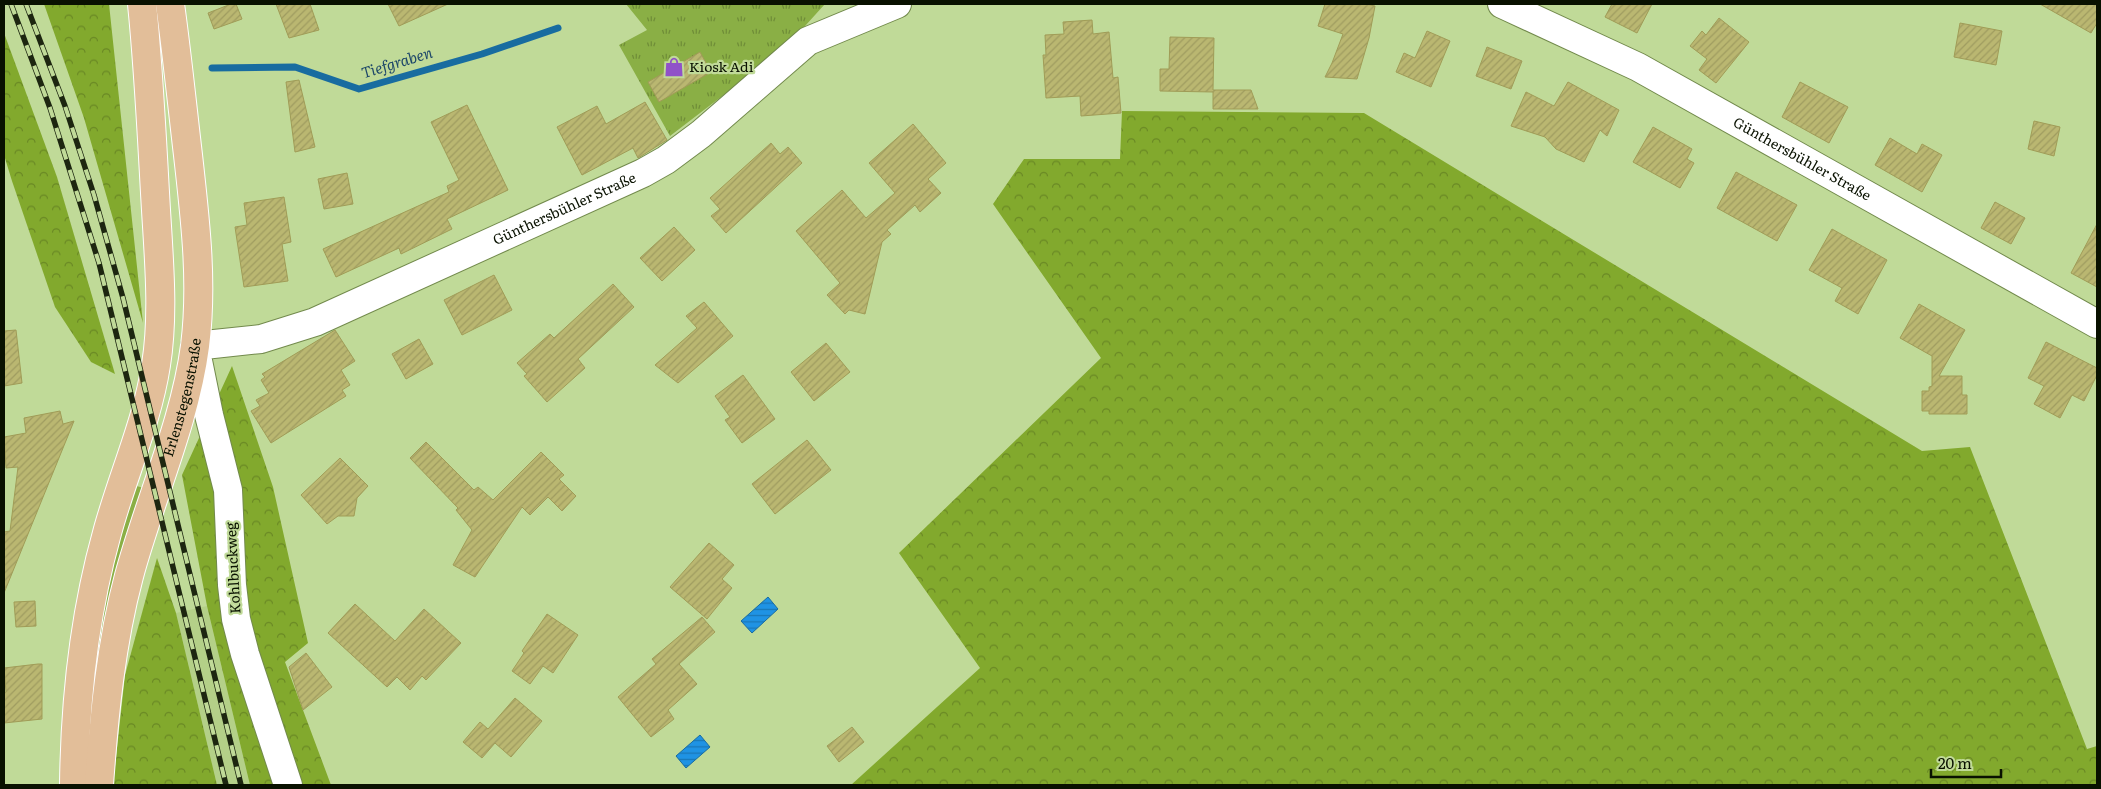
<svg xmlns="http://www.w3.org/2000/svg" width="2101" height="789" viewBox="0 0 2101 789" font-family="Literata,serif">
	<style>
		.built { fill: #b4d088 }
		.green { fill: #8aaf45 }
		.forest { fill: url(#forest-crowns) }
		.park { fill: url(#park-tufts) }
		.water { fill: url(#water-rules); stroke: #186ca0 }
		.lines { fill: none; stroke-linecap: round; stroke-linejoin: round }
		.stream { stroke: #186ca0; stroke-width: 7 }
		.building { fill: url(#building-hatch); stroke: #a09c57 }
		.minor-casing { stroke: #728a4c; stroke-width: 30 }
		.major-casing { stroke: #fff; stroke-width: 30 }
		.minor { stroke: #fff; stroke-width: 28 }
		.major { stroke: #e2be99; stroke-width: 28 }
		.rail-casing { stroke: #1d2610; stroke-width: 5.5 }
		.rail { stroke: #c0da98; stroke-width: 4; stroke-dasharray: 11; stroke-linecap: butt }
		.labels { text-anchor: middle; stroke-width: 4.5; stroke-linejoin: round; paint-order: stroke }
		.poi-label { font-size: 14px; fill: #091100; stroke: #c0da98; text-anchor: start }
		.street-label { font-size: 14px; fill: #091100; stroke: #c0da98 }
		.water-label { font-size: 15px; font-style: italic; fill: #1e4869; stroke: #c0da98 }
	</style>
	<defs>
		<pattern id="forest-crowns" width="20" height="18" patternUnits="userSpaceOnUse" patternTransform="scale(1.25)"><rect width="20" height="18" fill="#82a92d"/><path d="M2 6a3 3 0 1 1 6 0M12 15a3 3 0 1 1 6 0" fill="none" stroke="#698824"/></pattern>
		<pattern id="park-tufts" width="24" height="20" patternUnits="userSpaceOnUse" patternTransform="scale(1.25)"><rect width="24" height="20" fill="#8aaf45"/><path d="M3 7l-1-3M5 7V3M7 7l1-3M15 17l-1-3M17 17v-4M19 17l1-3" fill="none" stroke="#6f8d37"/></pattern>
		<pattern id="water-rules" width="6" height="5" patternUnits="userSpaceOnUse" patternTransform="scale(1.25)"><rect width="6" height="5" fill="#1f93e4"/><path d="M0 2.5h6" fill="none" stroke="#1977b6"/></pattern>
		<pattern id="building-hatch" width="6" height="6" patternUnits="userSpaceOnUse" patternTransform="scale(1.25)"><rect width="6" height="6" fill="#bab771"/><path d="M-1 1l2-2M0 6l6-6M5 7l2-2" fill="none" stroke="#9f9c60"/></pattern>
	</defs>
	<rect width="100%" height="100%" fill="#c0da98"/>
	<polygon class="built" points="207,606 250,785 217,785 176,613"/>
	<polygon class="green" points="129,484 144,488 102,653 89,652"/>
	<g class="forest">
		<polygon points="44,4 109,4 143,323 84,118"/>
		<polygon points="4,33 57,177 115,374 91,362 55,307 12,181 4,155"/>
		<polygon points="1122,111 1364,113 1922,451 1970,447 2087,749 2097,746 2097,785 851,785 980,668 899,553 1101,358 993,204 1024,159 1120,159"/>
		<polygon points="232,366 273,487 308,643 285,662 331,785 250,785 207,606 182,475"/>
		<polygon points="157,558 176,613 217,785 113,785 125,675"/>
	</g>
	<polygon class="park" points="626,4 825,4 786,47 670,136 619,45 647,30"/>
	<g class="water">
		<polygon points="768,597 778,609 752,633 741,621"/>
		<polygon points="700,735 710,747 686,768 676,756"/>
	</g>
	<g class="lines">
		<polyline class="stream" points="212,68 295,67 359,89 482,54 558,28"/>
	</g>
	<g class="building">
		<polygon points="231,4 236,4 242,19 214,29 208,13"/>
		<polygon points="276,4 310,4 319,30 289,38"/>
		<polygon points="388,4 448,4 399,26"/>
		<polygon points="1325,4 1366,4 1375,6 1369,38 1357,79 1325,77 1332,63 1343,34 1318,26"/>
		<polygon points="1612,4 1652,4 1637,33 1605,17"/>
		<polygon points="2040,4 2097,4 2097,23 2091,33"/>
		<polygon points="1719,18 1749,42 1716,83 1699,70 1707,59 1690,46 1702,31 1706,35"/>
		<polygon points="1092,20 1093,34 1109,32 1113,78 1118,77 1121,113 1081,116 1080,96 1046,98 1043,55 1046,55 1045,35 1064,34 1063,22"/>
		<polygon points="1960,23 2002,31 1996,65 1954,57"/>
		<polygon points="1427,31 1450,41 1431,87 1396,72 1404,53 1415,58"/>
		<polygon points="1170,37 1214,38 1213,90 1251,90 1258,109 1213,109 1213,92 1160,91 1160,69 1169,69"/>
		<polygon points="1487,47 1522,61 1511,89 1476,76"/>
		<polygon points="700,52 711,72 659,102 648,82"/>
		<polygon points="299,80 315,147 295,152 286,82"/>
		<polygon points="1568,82 1619,110 1607,136 1600,130 1584,162 1556,149 1545,137 1511,126 1526,92 1554,106"/>
		<polygon points="1800,82 1848,107 1829,143 1782,117"/>
		<polygon points="645,102 667,140 638,158 633,148 582,175 557,127 597,106 606,124"/>
		<polygon points="467,105 508,190 447,219 452,229 401,254 399,248 336,277 323,249 449,192 447,186 459,180 431,122"/>
		<polygon points="2034,121 2060,127 2054,156 2028,149"/>
		<polygon points="913,124 946,163 928,179 941,193 920,212 915,205 887,230 891,234 882,242 865,314 849,310 845,314 827,295 840,283 796,231 842,190 866,218 895,193 869,163"/>
		<polygon points="1653,127 1692,149 1687,159 1694,163 1680,188 1633,162"/>
		<polygon points="1890,138 1917,154 1922,144 1942,155 1922,192 1875,165"/>
		<polygon points="771,143 780,154 788,147 802,163 726,233 711,216 720,209 710,198"/>
		<polygon points="1736,172 1797,205 1777,241 1717,208"/>
		<polygon points="347,173 353,204 324,209 318,179"/>
		<polygon points="284,197 291,242 282,244 288,281 244,287 235,227 247,225 244,203"/>
		<polygon points="1995,202 2025,218 2011,244 1981,228"/>
		<polygon points="2097,224 2097,287 2071,273"/>
		<polygon points="674,227 695,250 662,281 640,258"/>
		<polygon points="1832,229 1887,260 1858,314 1835,301 1842,288 1809,270"/>
		<polygon points="494,275 512,310 462,335 444,300"/>
		<polygon points="613,284 634,307 578,359 585,368 547,402 524,376 527,374 517,363 550,334 554,338"/>
		<polygon points="704,302 733,336 678,383 655,365 697,328 686,316"/>
		<polygon points="1919,304 1965,330 1939,376 1962,376 1962,395 1967,395 1967,414 1929,414 1929,411 1922,411 1922,391 1929,391 1929,387 1932,386 1932,356 1900,338"/>
		<polygon points="16,330 22,383 4,386 4,331"/>
		<polygon points="335,330 355,361 341,370 350,385 342,390 346,396 271,443 251,411 260,406 256,400 269,393 261,380 265,377 262,374"/>
		<polygon points="419,339 433,364 406,379 392,354"/>
		<polygon points="2046,342 2097,368 2097,375 2084,401 2072,395 2060,418 2034,404 2044,386 2028,378"/>
		<polygon points="826,343 850,372 814,401 791,372"/>
		<polygon points="743,375 775,419 742,443 725,420 730,417 715,396"/>
		<polygon points="60,411 63,424 74,421 4,593 4,532 10,531 18,467 6,468 4,437 26,433 24,418"/>
		<polygon points="807,440 831,470 775,514 752,484"/>
		<polygon points="426,442 474,490 478,487 493,500 541,452 564,475 559,479 576,496 562,511 548,497 530,515 522,507 475,577 453,565 472,530 456,510 458,508 410,458"/>
		<polygon points="340,458 368,486 357,498 354,516 338,516 327,524 301,495"/>
		<polygon points="709,543 734,565 722,579 732,588 707,619 670,587"/>
		<polygon points="35,601 36,626 16,627 14,602"/>
		<polygon points="355,604 395,641 424,609 461,643 426,680 422,676 410,690 397,677 387,687 328,633"/>
		<polygon points="547,614 578,635 553,673 543,666 530,684 512,671 524,653 522,651"/>
		<polygon points="702,617 715,632 679,664 697,684 668,710 674,719 651,737 618,697 656,664 652,659"/>
		<polygon points="306,653 332,687 303,710 289,667"/>
		<polygon points="38,664 42,664 42,719 4,723 4,693 6,692 4,668"/>
		<polygon points="515,698 542,721 511,757 495,743 482,758 463,742 480,722 488,729"/>
		<polygon points="852,727 864,742 839,762 827,746"/>
	</g>
	<g class="lines">
		<defs>
			<g id="minor">
				<path id="s1" d="M 1502,4 L 1638,67 L 2097,324"/>
				<path id="s2" d="M 288,785 L 245,654 L 236,619 L 232,585 L 228,490 L 209,415 L 195,346 L 261,339 L 315,322 L 643,173 L 666,160 L 701,134 L 808,41 L 897,4"/>
			</g>
			<g id="major">
				<path d="M 74,785 C 75,700 84,615 107,533 C 122,477 147,423 156,365 C 164,315 159,261 156,210 C 152,142 149,72 142,4"/>
				<path id="s3" d="M 99,785 C 104,716 111,643 129,576 C 149,501 185,423 195,346 C 203,282 195,218 188,155 C 182,104 177,54 170,4"/>
			</g>
		</defs>
		<use href="#minor" class="minor-casing"/>
		<use href="#major" class="major-casing"/>
		<use href="#minor" class="minor"/>
		<use href="#major" class="major"/>
		<defs>
			<g id="rail">
				<polyline points="11,4 50,108 99,263 226,785"/>
				<polyline points="26,4 65,106 94,195 123,298 241,785"/>
			</g>
		</defs>
		<use href="#rail" class="rail-casing"/>
		<use href="#rail" class="rail"/>
	</g>
	<defs>
		<symbol id="shop-bare" viewBox="-9 -9 18 18"><path d="M-5-2.5h2.3a2.7 3.5 0 0 1 5.4 0H5L5.5 6h-11ZM-1.5-2.5h3a1.5 2.3 0 0 0-3 0Z" fill="#9052c8" stroke="#c0da98" stroke-width="2.5" paint-order="stroke"/></symbol>
	</defs>
	<g fill-rule="evenodd">
		<use href="#shop-bare" x="660" y="53" width="28" height="28"/>
	</g>
	<g class="labels">
		<g class="poi-label">
			<text x="689" y="72">Kiosk Adi</text>
		</g>
		<g class="street-label">
			<text dy="5" stroke="none"><textPath href="#s1" startOffset="338">Günthersbühler Straße</textPath></text>
			<text dy="5" stroke="none"><textPath href="#s2" startOffset="848">Günthersbühler Straße</textPath></text>
			<text dy="5" stroke="none"><textPath href="#s3" startOffset="398">Erlenstegenstraße</textPath></text>
			<text transform="translate(233 568) rotate(-93)" y="5">Kohlbuckweg</text>
		</g>
		<g class="water-label">
			<text transform="translate(397 63) rotate(-17)" y="5">Tiefgraben</text>
		</g>
	</g>
	<rect width="2101" height="789" fill="none" stroke="#091100" stroke-width="10"/>
	<path d="M1931 769v8h70v-8" fill="none" stroke="#091100" stroke-width="2.5"/>
	<text x="1938" y="769" font-size="15" fill="#091100" stroke="#c0da98" stroke-width="4" paint-order="stroke">20 m</text>
</svg>
